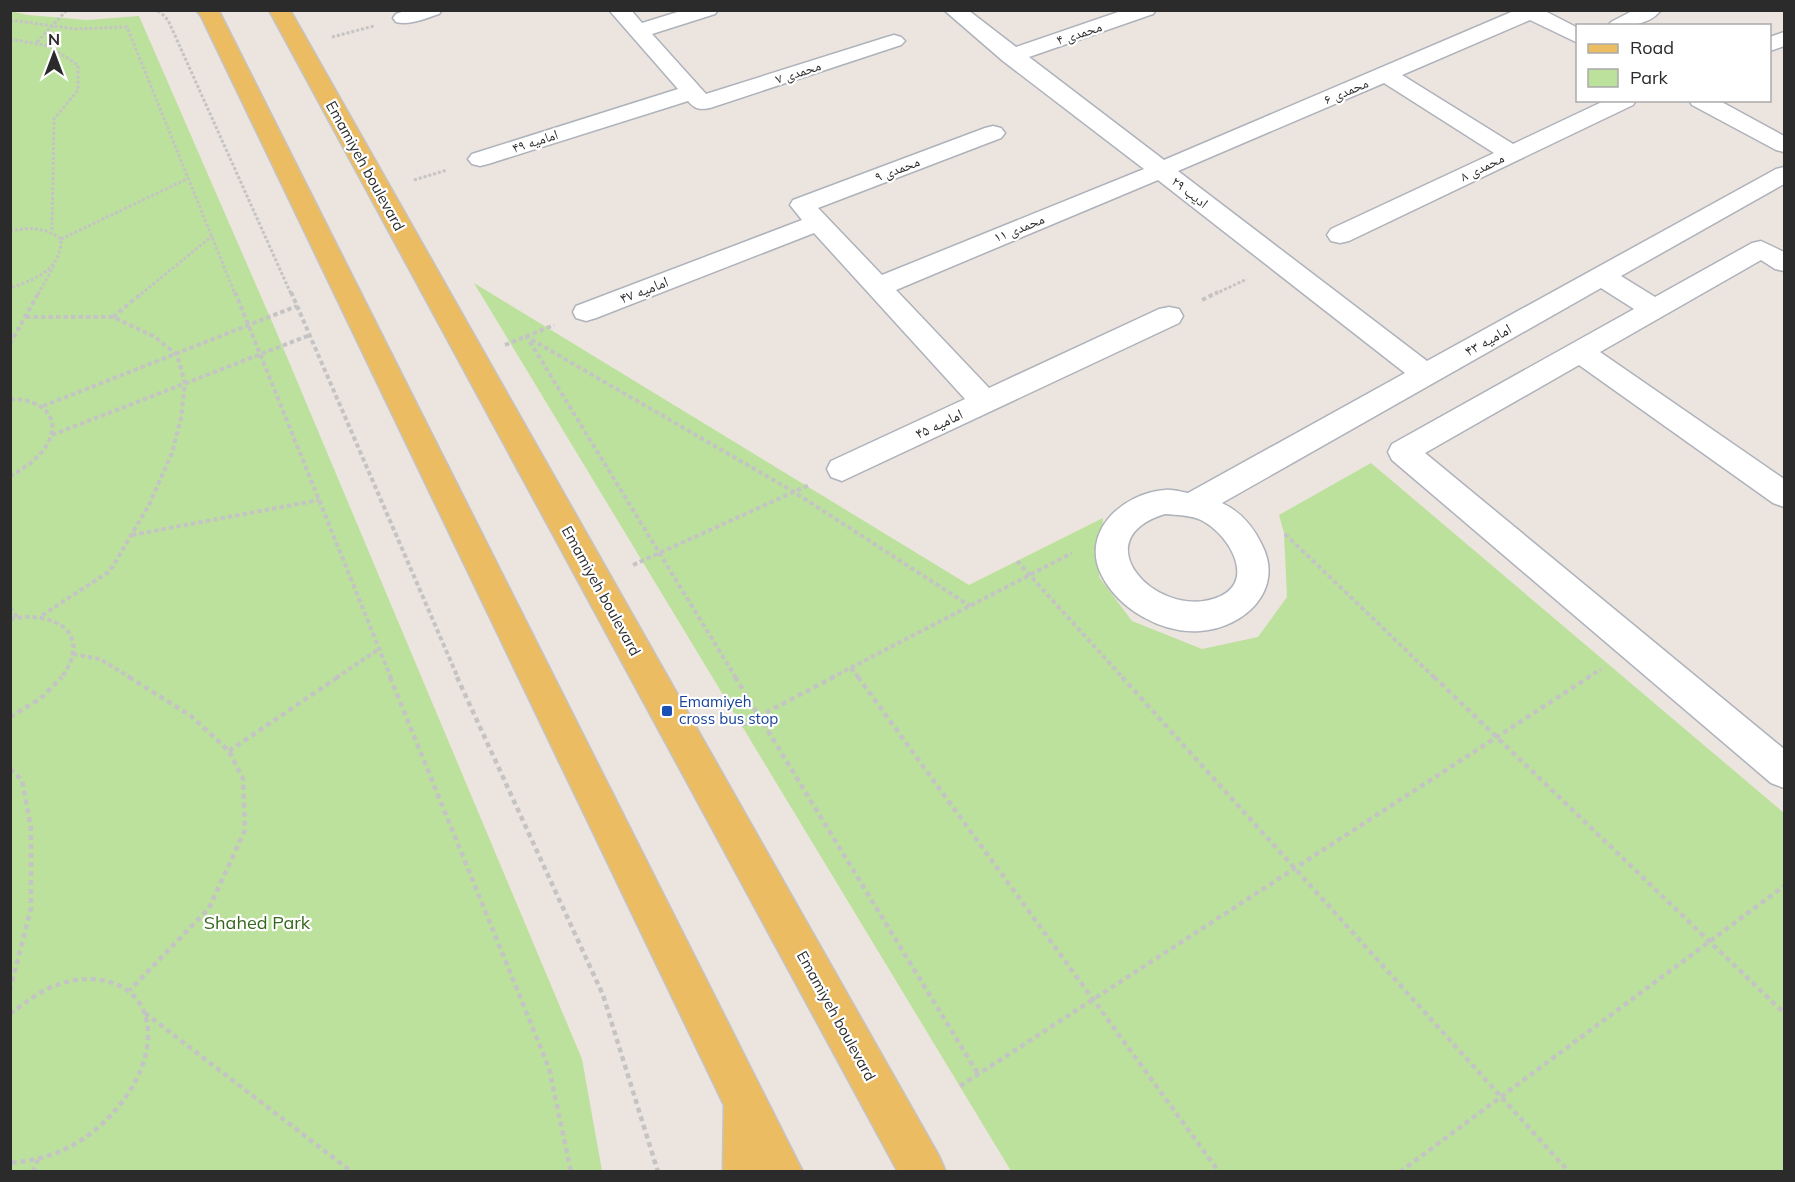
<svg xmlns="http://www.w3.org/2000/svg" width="1795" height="1182" viewBox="0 0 1795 1182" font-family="Mulish,'Noto Naskh Arabic',sans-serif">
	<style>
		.green { fill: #bce19c }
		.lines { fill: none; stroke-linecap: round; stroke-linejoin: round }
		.street-casing { stroke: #aeb2bb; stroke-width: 3 }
		.primary-casing { stroke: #c4c4c4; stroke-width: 3 }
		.path-far2 { stroke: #c4c4c4; stroke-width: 3; stroke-dasharray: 3 2; stroke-linecap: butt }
		.path-far1 { stroke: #c4c4c4; stroke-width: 4; stroke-dasharray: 4.5 3; stroke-linecap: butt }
		.path { stroke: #c4c4c4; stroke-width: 4.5; stroke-dasharray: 5 4; stroke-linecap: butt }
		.street { fill: #fff; fill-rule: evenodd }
		.primary { fill: #ecbc63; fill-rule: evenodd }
		.transit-dot { fill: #1a4fb4; stroke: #fff; stroke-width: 2 }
		.labels { text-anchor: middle; stroke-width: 4.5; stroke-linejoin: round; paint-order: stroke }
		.far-street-label { font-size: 14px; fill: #2b2b2b; stroke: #fff }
		.street-label { font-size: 15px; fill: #2b2b2b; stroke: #fff }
		.transit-label { font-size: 15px; fill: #164399; stroke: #fff; text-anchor: start }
		.near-park-label { font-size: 18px; fill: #35671d; stroke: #fff }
	</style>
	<rect width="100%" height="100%" fill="#ece4de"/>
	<g class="green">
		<polygon points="10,11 28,15 87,20 139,16 276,331 582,1059 602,1171 11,1171"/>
		<polygon points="474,283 969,585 1103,518 1099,577 1132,621 1202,649 1258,637 1287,597 1284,533 1279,515 1371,463 1784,813 1784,1171 1011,1171"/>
	</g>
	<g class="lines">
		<defs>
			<g id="street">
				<path d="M 407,10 L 442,10 L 439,14 C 426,18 409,26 396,22 L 393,18 L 396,14 Z"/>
				<path d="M 609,10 L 631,10 L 642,23 L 684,10 L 718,10 L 715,14 L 652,34 L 706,94 L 887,37 L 894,35 L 901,37 L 905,41 L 901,45 L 710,108 C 699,110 695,109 688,101 L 488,164 L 480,166 L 472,164 L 468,159 L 472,154 L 678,89 Z"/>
				<path d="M 944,10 L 968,10 L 1016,47 L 1124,10 L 1156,10 L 1153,14 L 1029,57 L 1164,160 L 1516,10 L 1543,10 L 1578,28 L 1578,43 L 1530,20 L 1402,75 L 1513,144 L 1606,100 L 1636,100 L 1633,105 L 1349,241 L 1340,243 L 1331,241 L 1327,235 L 1331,229 L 1494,153 L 1384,83 L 1178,171 L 1427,361 L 1776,169 L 1784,167 L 1784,184 L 1621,276 L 1655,297 L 1752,243 L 1761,241 L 1784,252 L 1784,271 L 1775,269 L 1761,260 L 1600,352 L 1784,479 L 1784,507 L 1773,503 L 1579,365 L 1425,453 L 1784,749 L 1784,788 L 1771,783 L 1392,460 L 1388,452 L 1392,444 L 1634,309 L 1601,288 L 1222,503 C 1241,512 1253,526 1262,545 C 1285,590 1244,628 1200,631 C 1162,634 1119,609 1102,576 C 1079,532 1123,493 1165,490 C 1172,489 1181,492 1188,493 L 1405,373 L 1158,180 L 896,290 L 989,388 L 1159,309 L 1169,307 L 1179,309 L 1183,316 L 1179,323 L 842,481 L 831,477 L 827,469 L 831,461 L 965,399 L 814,233 L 596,318 L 586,321 L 576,318 L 573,312 L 576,306 L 802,220 L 790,205 L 793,200 L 985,128 L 993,126 L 1001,128 L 1005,133 L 1001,138 L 818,208 L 882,275 L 1144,169 L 1003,61 ZM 1165,514 C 1177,515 1190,515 1201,520 C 1231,535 1259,586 1213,599 C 1154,617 1083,539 1165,514 Z"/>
				<path d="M 1634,10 L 1661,10 C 1649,26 1626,26 1608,26 L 1611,22 Z"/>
				<polygon points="1784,32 1784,46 1770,51 1770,37"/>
				<polygon points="1689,100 1718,100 1784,136 1784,152 1776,150 1692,105"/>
			</g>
			<g id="primary">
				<polygon points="196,10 219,10 220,13 803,1172 723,1172 724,1105 201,16"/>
				<polygon points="269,10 290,10 939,1156 946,1172 898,1172"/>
			</g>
		</defs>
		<use href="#street" class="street-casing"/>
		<use href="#primary" class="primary-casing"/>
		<g class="path-far2">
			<polyline points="153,10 160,12 168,20 291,294"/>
			<polyline points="10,20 75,29 127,27 235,294"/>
			<polyline points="332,37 374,26"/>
			<polyline points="10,39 49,46 78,65 78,90 54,119 52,231"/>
			<polyline points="37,42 67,10"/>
			<polyline points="414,180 447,170"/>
			<path d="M 10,231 C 29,227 45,227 61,239 C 62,269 35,280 10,288"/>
			<polyline points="61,239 189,178"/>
			<polyline points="38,294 54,266"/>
			<polyline points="141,294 212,236"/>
			<polyline points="1215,294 1247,279"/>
		</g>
		<g class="path-far1">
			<polyline points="235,292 391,678"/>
			<polyline points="291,292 458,678"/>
			<polyline points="1202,300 1218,292"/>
			<polyline points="26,317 113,317 155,337 177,355 185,383 181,418 172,453 149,505 110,571 41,616"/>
			<polyline points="113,317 143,292"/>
			<polyline points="10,344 39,292"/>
			<polyline points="505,345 554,325"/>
			<path d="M 10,399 C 45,399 67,421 41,453 C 32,463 21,470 10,476"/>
			<polyline points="43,406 297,306"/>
			<polyline points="52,435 310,335"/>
			<polyline points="1285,534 1435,678"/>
			<polyline points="132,535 319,500"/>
			<polyline points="1017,561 1123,678"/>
			<polyline points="633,565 809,485"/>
			<polyline points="10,607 17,617"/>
			<path d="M 10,619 C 53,610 95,632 61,678"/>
			<polyline points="73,654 100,659 131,678"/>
			<polyline points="851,668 859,678"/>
			<polyline points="336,678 379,649"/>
			<polyline points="736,678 527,337 794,492 970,606"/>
			<polyline points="831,678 1072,553"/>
			<polyline points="1587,678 1601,669"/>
		</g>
		<g class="path">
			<polyline points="129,677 191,716 229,751 243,779 245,830 209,908 130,990"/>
			<polyline points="390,677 549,1068 571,1172"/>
			<polyline points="457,677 603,995 658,1172"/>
			<polyline points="735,677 978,1074"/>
			<polyline points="858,677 1219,1172"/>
			<polyline points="1122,677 1569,1172"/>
			<polyline points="1434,677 1784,1013"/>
			<polyline points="10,717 40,699 62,677"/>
			<polyline points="742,725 834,677"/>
			<polyline points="229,751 338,677"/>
			<polyline points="10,769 22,780 31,828 31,908 10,990"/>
			<polyline points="145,1013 352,1172"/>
			<path d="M 10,1014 C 25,1003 39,991 57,985 C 100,969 150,985 148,1038 C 146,1084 104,1132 63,1150 C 46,1158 28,1161 10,1163"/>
			<polyline points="960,1086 1589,677"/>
			<polyline points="33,1172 38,1160"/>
			<polyline points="1400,1172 1784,886"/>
		</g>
		<use href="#street" class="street"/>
		<use href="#primary" class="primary"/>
	</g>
	<rect class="transit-dot" x="661" y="705" width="12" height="12" rx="3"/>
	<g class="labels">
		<g class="far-street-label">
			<text transform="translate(1079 33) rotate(-18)" y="5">محمدی ۴</text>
			<text transform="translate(798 72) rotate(-18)" y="5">محمدی ۷</text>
			<text transform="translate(1346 91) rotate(-23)" y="5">محمدی ۶</text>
			<text transform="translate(535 141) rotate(-18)" y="5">امامیه ۴۹</text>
			<text transform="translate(1482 167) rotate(-26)" y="5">محمدی ۸</text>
			<text transform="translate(897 169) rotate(-21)" y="5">محمدی ۹</text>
			<text transform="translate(1190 192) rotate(38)" y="5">ادیب ۲۹</text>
			<text transform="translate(1019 228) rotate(-22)" y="5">محمدی ۱۱</text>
		</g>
		<g class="street-label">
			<text transform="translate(365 166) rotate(61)" y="5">Emamiyeh boulevard</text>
			<text transform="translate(644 290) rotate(-21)" y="5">امامیه ۴۷</text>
			<text transform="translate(1488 340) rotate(-29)" y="5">امامیه ۴۳</text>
			<text transform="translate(939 424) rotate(-25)" y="5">امامیه ۴۵</text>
			<text transform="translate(601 591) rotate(61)" y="5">Emamiyeh boulevard</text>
			<text transform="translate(836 1016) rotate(61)" y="5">Emamiyeh boulevard</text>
		</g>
		<g class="transit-label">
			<text x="679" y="707">Emamiyeh<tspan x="679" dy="17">cross bus stop</tspan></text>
		</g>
		<g class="near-park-label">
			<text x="257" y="929">Shahed Park</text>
		</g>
	</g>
	<rect width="1795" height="1182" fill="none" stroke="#2b2b2b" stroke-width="24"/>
	<rect x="1576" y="24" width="195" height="78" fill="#ffffff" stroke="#aaaaaa" stroke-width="1.5"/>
	<rect x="1588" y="44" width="30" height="9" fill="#ecbc63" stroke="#aaaaaa" stroke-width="1.5"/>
	<text x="1630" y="54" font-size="18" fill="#2b2b2b">Road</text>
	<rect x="1588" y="69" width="30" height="18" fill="#bce19c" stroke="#aaaaaa" stroke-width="1.5"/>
	<text x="1630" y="84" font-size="18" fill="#2b2b2b">Park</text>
	<g transform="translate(54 54)" stroke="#ffffff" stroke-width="4.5" paint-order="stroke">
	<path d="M0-4.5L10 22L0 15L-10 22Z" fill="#2b2b2b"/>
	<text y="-9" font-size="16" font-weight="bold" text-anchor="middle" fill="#2b2b2b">N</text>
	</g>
</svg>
